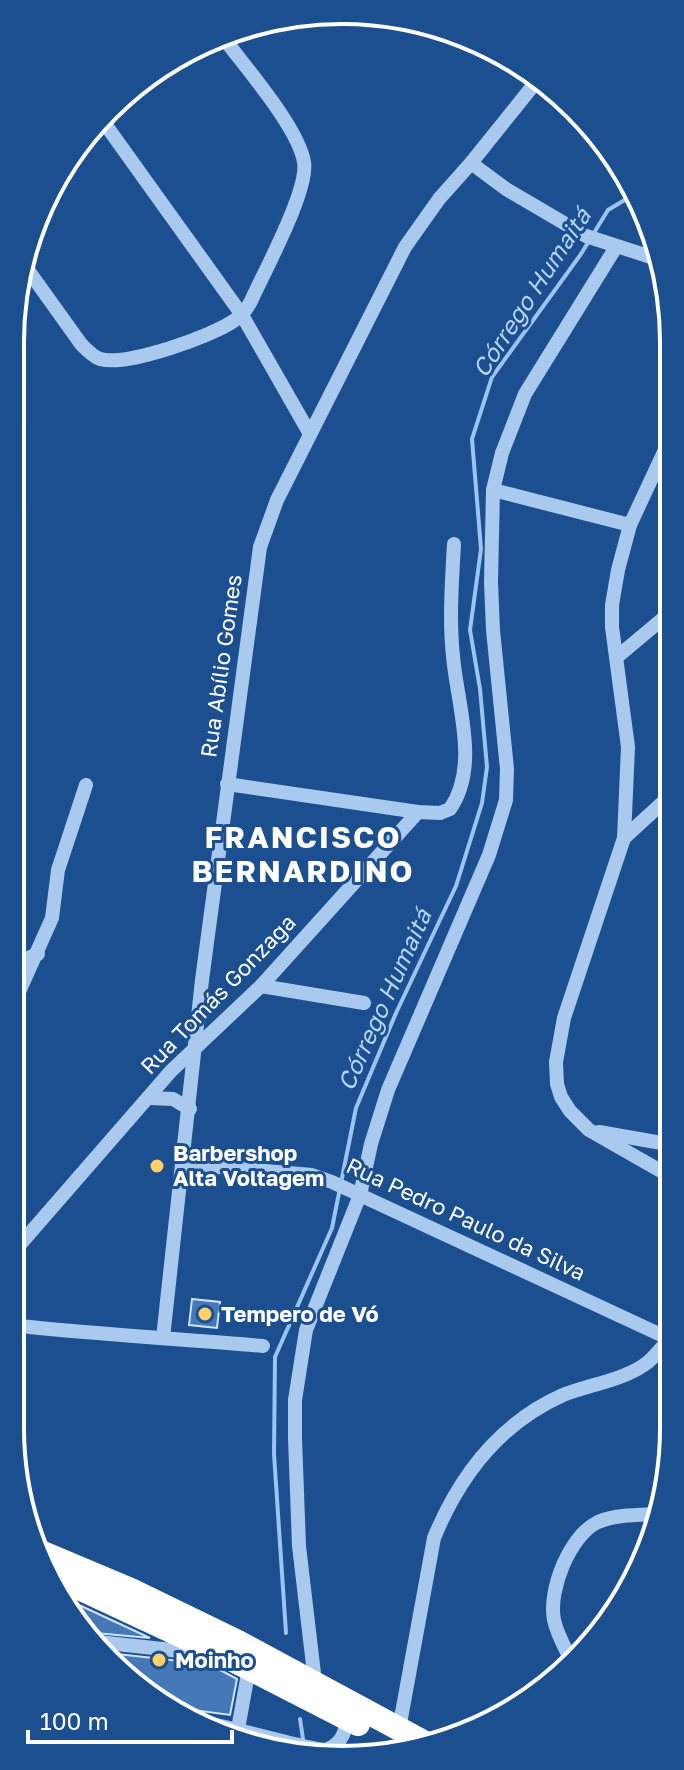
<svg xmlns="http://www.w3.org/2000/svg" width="684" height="1770" viewBox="0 0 684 1770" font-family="'Golos Text',sans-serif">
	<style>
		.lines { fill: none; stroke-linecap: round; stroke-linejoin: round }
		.stream { stroke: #9cc4f0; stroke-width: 4 }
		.building { fill: #4478b7; stroke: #cfe3fa; stroke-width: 2 }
		.minor { stroke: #a9c9ee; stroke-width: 14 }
		.highway { stroke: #fff; stroke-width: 24 }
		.poi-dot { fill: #ffd166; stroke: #1b4f8f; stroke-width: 3 }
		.labels { text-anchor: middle; stroke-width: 6; stroke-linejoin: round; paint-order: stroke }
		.street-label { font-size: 22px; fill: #fff; stroke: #1b4f8f }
		.poi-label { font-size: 22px; font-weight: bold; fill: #fff; stroke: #1b4f8f; text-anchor: start }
		.water-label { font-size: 24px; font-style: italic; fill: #b5d3f5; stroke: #1b4f8f }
		.district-label { font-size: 30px; font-weight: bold; letter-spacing: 2px; fill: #fff; stroke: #1b4f8f }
		.rim { fill: none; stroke: #fff; stroke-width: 4 }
	</style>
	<rect width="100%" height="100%" fill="#1b4f8f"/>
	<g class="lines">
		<g class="stream">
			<polyline points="286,1633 274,1454 275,1357 332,1228 356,1108 396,1013 456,886 482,803 487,767 480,689 470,630 481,549 472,439 492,377 581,254 608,210 638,192"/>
			<polyline points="300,1719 303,1739"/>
		</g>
	</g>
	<g class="building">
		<polygon points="192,1299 220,1302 217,1328 189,1325"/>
		<polygon points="64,1598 150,1638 84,1632"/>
		<polygon points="99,1652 180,1661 192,1657 224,1672 237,1679 230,1715 164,1706"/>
	</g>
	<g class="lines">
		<g class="minor">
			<polyline points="100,117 242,315 310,434"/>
			<polyline points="471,163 506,189 586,236 660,260"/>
			<path d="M 23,263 L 81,344 C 87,350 92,356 100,359 C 126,367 213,336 235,320 C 243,315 247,309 251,301 C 264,272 309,190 304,162 C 298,127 245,67 223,37"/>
			<polyline points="671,437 630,525 618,570 612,605 612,627 628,747 624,838 564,1018 556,1062 557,1084 561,1097 570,1111 589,1130 673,1178"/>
			<polyline points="493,490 630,525"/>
			<polyline points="617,657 672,611"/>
			<path d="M 227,784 L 418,812 L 440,813 L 450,809 C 480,766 457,704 453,656 C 449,619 452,581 454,544"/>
			<polyline points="624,838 672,794"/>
			<polyline points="10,965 38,954"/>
			<polyline points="261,986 364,1003"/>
			<polyline points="10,1012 52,918 58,870 86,785"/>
			<polyline points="149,1098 173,1099 190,1109"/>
			<polyline points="599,1132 673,1145"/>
			<polyline points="183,1164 312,1175 332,1182 674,1341"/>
			<polyline points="10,1256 171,1071 261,986 418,812"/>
			<path d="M 10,1325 C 94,1334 178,1339 263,1346"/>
			<polyline points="163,1338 202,980 260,547 277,500 405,247 439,199 471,163 540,77"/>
			<polyline points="89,1641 181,1651 199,1644"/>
			<path d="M 571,1660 C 565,1648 557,1634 554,1620 C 548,1590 570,1535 598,1522 C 617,1514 639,1515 660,1514"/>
			<polyline points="315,1682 299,1546 295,1438 295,1400 306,1330 360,1195 371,1144 388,1090 489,855 506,800 507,769 493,630 491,582 493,490 502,453 525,394 616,247"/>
			<path d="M 192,1721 C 245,1728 298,1750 351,1753 C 367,1753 385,1748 401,1746"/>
			<polyline points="238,1729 249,1668"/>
			<path d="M 399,1729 L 434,1538 C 459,1477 500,1423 563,1395 C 588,1385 628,1379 648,1362 C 656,1355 663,1346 669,1339"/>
			<path d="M 326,1750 C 344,1742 346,1731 347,1712"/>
		</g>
		<g class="highway">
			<polyline points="36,1550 131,1590 238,1642 429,1745"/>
			<polyline points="51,1575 231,1659 358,1724"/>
		</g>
	</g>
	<g class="poi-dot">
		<circle cx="157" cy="1166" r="8"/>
		<circle cx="205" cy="1314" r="8"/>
		<circle cx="159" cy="1660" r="8"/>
	</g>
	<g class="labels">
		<g class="street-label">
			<text transform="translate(221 666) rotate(-82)" y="8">Rua Abílio Gomes</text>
			<text transform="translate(218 994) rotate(-46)" y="8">Rua Tomás Gonzaga</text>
			<text transform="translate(466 1219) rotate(25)" y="8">Rua Pedro Paulo da Silva</text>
		</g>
		<g class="poi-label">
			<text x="173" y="1161">Barbershop<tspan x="173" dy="25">Alta Voltagem</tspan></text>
			<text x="221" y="1322">Tempero de Vó</text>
			<text x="175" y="1668">Moinho</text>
		</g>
		<g class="water-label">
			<text transform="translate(532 293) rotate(-57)" y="8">Córrego Humaitá</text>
			<text transform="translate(385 1000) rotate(-66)" y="8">Córrego Humaitá</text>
		</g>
		<g class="district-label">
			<text x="303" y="848">FRANCISCO<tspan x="303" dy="34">BERNARDINO</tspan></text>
		</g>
	</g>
	<path d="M0 0H684V1770H0ZM342 24H342A318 318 0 0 1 660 342V1428A318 318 0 0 1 342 1746H342A318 318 0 0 1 24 1428V342A318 318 0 0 1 342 24Z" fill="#1b4f8f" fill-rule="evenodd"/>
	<path class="rim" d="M342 24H342A318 318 0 0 1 660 342V1428A318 318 0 0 1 342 1746H342A318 318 0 0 1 24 1428V342A318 318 0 0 1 342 24Z"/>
	<path d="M28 1730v12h204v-12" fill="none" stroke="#ffffff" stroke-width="4"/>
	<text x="40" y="1730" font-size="24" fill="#ffffff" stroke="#1b4f8f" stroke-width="6" paint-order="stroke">100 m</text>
</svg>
